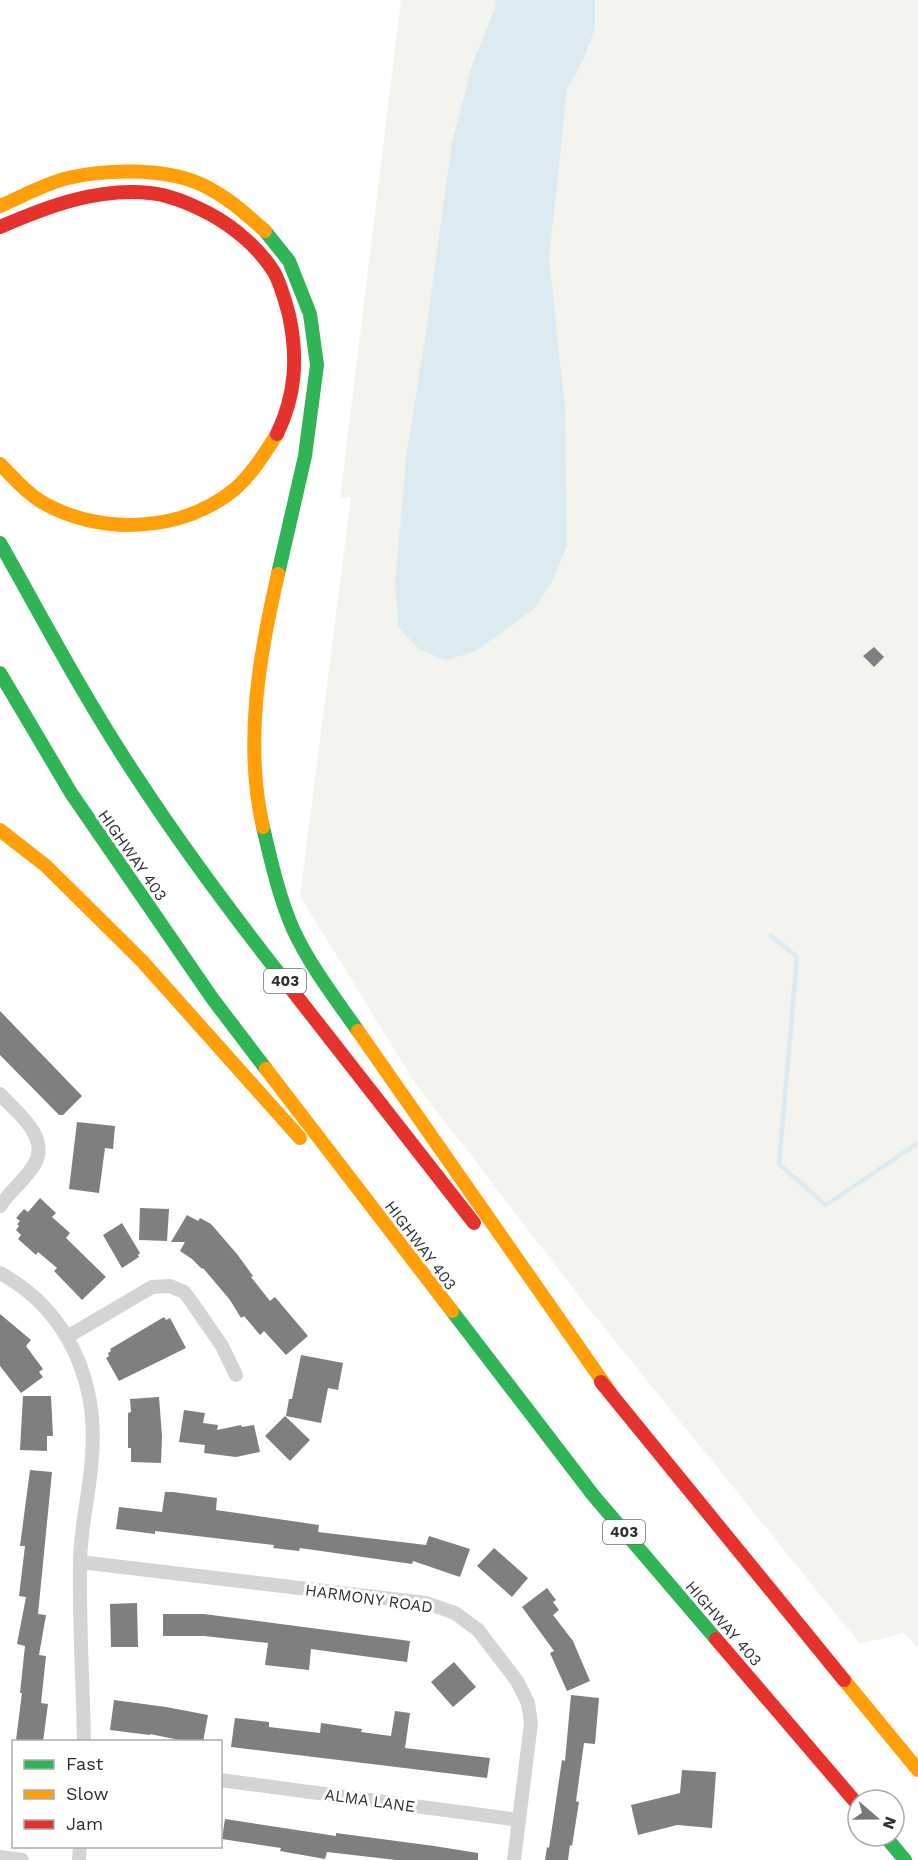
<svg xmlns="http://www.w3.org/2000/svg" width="918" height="1860" viewBox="0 0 918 1860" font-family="'Work Sans',sans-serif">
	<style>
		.green { fill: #f2f4ed }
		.water { fill: #dbebf0 }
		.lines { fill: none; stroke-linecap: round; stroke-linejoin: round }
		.stream { stroke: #dbebf0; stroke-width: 4.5 }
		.building { fill: #7f7f7f }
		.street { stroke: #d4d4d4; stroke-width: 14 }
		.fast { stroke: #30b455; stroke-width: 14 }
		.slow { stroke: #ff9f0a; stroke-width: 14 }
		.jam { stroke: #e5322d; stroke-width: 14 }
		.labels { text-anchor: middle; stroke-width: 6; stroke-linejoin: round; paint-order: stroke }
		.shield { fill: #fff; stroke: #6d6d6d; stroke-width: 1.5 }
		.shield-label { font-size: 15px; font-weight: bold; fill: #2f2f2f }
		.street-label { font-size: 16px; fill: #2f2f2f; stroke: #fff }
	</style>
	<rect width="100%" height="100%" fill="#fff"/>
	<polygon class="green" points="401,0 918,0 918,1649 904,1633 860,1644 582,1300 413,1080 300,896 351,497 340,499"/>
	<polygon class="water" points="496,0 595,0 595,28 584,58 567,89 549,259 565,408 567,545 552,582 533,610 474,652 445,660 419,649 399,628 395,587 406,458 425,339 452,143 472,65 495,8"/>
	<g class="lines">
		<polyline class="stream" points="771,936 797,957 779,1164 826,1205 918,1143"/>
	</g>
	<g class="building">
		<polygon points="874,647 884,657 874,667 863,656"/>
		<polygon points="0,1011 82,1096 63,1115 59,1115 0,1055"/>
		<polygon points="77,1122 115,1126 113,1149 105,1148 99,1193 69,1189"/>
		<polygon points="40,1198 56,1213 52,1217 70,1233 66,1238 106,1277 82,1300 54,1271 57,1268 38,1252 36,1255 18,1239 21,1235 16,1230 19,1226 17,1224 20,1221 16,1218 24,1209 28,1212"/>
		<polygon points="140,1208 169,1209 167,1241 139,1240"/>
		<polygon points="187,1215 198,1221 200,1218 211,1224 237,1254 253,1276 251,1277 270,1301 275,1297 308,1336 286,1355 264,1331 260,1335 244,1316 241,1318 230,1300 203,1268 202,1269 192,1259 180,1251 185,1242 171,1242"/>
		<polygon points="122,1223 140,1253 138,1255 139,1257 122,1268 103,1235"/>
		<polygon points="0,1314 31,1340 26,1346 43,1369 39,1372 43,1377 21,1393 0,1366"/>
		<polygon points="164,1317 166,1320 170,1318 186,1348 119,1381 106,1358 109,1356 108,1353 111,1351 110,1349"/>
		<polygon points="301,1355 343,1363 338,1390 328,1388 321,1423 286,1416 289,1399 292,1399"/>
		<polygon points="23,1396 51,1396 53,1436 47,1436 47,1451 20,1450"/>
		<polygon points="159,1397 162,1436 161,1463 131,1462 131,1448 128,1448 128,1413 131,1412 130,1399"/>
		<polygon points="184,1410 205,1413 203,1423 218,1425 217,1430 241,1425 242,1427 254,1425 260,1452 236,1457 204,1453 205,1445 179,1442"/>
		<polygon points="285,1416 310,1440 290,1461 265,1436"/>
		<polygon points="30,1470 52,1472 38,1614 46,1615 39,1655 46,1656 41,1703 48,1704 43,1742 16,1740 22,1693 20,1693 25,1646 17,1644 26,1597 19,1596 25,1546 20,1546"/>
		<polygon points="165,1492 173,1492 217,1498 216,1510 319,1525 318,1532 426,1545 429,1536 470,1549 460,1577 413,1561 412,1564 300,1548 299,1551 273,1548 274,1545 155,1531 155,1534 116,1529 119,1507 162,1512"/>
		<polygon points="494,1548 528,1578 512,1597 477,1566"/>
		<polygon points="547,1588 556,1600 553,1602 559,1610 553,1615 573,1641 590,1681 567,1691 550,1653 554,1651 522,1607"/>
		<polygon points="137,1603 138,1647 111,1647 110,1604"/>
		<polygon points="163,1614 204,1614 410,1641 407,1662 311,1649 309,1670 265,1665 268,1643 204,1636 163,1636"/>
		<polygon points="454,1662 476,1687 453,1707 431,1682"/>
		<polygon points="571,1695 599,1698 595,1744 584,1743 576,1801 579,1802 572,1846 570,1845 568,1860 545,1860 547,1847 549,1848 562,1760 565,1761"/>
		<polygon points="114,1700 166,1707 208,1715 203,1742 189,1742 150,1734 150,1735 110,1730"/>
		<polygon points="395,1711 410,1713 405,1748 490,1758 487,1778 231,1747 235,1718 269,1722 269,1727 320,1733 321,1723 362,1729 361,1732 391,1736"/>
		<polygon points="682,1770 716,1772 712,1828 677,1825 638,1835 631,1805 680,1793"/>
		<polygon points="225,1819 336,1836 336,1833 434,1846 478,1853 478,1860 396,1860 327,1852 325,1859 280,1851 281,1848 222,1839"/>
	</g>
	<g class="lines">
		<g class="street">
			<path d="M 0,1094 C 17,1113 51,1137 34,1165 C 25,1180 10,1191 0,1206"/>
			<path d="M 0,1273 C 68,1310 98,1381 92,1456 C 90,1492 80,1528 80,1564 C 79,1623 83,1683 84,1742"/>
			<polyline points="67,1337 152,1287 170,1286 184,1292 191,1301 222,1346 236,1375"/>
			<polyline points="80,1562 426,1603 455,1613 478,1630 517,1681 528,1703 531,1723 514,1860"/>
			<polyline points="220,1780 519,1820"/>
			<polyline points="0,1857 22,1860"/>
			<polyline points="79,1860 80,1846"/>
		</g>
		<g class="fast">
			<polyline points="265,231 289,261 310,314 317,365 305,456 278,574"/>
			<path d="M 0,543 C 44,621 86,701 136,776 C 181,845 230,911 281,976"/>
			<polyline points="0,673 71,793 212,998 266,1069"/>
			<path d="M 263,827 C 271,861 279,897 293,929 C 310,966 335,998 358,1031"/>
			<polyline points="452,1311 593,1495 716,1639"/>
			<polyline points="885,1836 905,1860"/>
		</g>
		<g class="slow">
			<path d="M 0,206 C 21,197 46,183 68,178 C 106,169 162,168 198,183 C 224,194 245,213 265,231"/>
			<path d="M 0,464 C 13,477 24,491 40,501 C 98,536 182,533 235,489 C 252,474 265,453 277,434"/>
			<path d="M 263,827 C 244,744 259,656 278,574"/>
			<polyline points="0,830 46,866 142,961 300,1138"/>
			<polyline points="358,1031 610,1392"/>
			<polyline points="266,1069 452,1311"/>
			<polyline points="844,1680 918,1770"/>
		</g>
		<g class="jam">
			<path d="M 0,227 C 46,207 98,187 150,193 C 171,195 191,204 210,214 C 234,227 259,248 274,272 C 281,285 285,300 289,315 C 298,357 296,395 277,434"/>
			<polyline points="281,976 474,1223"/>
			<polyline points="601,1382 844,1680"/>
			<polyline points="716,1639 858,1805"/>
		</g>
	</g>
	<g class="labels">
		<g class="shield">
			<rect x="264" y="969" width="42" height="24" rx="4.5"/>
			<rect x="603" y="1520" width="42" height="24" rx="4.5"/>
		</g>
		<g class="shield-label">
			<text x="285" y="986">403</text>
			<text x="624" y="1537">403</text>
		</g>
		<g class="street-label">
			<text transform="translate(133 855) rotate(55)" y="6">HIGHWAY 403</text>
			<text transform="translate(421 1245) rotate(53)" y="6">HIGHWAY 403</text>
			<text transform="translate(369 1598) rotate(8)" y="6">HARMONY ROAD</text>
			<text transform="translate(724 1623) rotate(49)" y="6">HIGHWAY 403</text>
			<text transform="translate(370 1800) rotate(8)" y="6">ALMA LANE</text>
		</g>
	</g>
	<rect x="12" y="1740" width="210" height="108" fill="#ffffff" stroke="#acacac" stroke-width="1.5"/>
	<rect x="24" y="1760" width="30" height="9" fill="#30b455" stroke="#acacac" stroke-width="1.5"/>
	<text x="66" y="1770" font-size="18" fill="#2f2f2f">Fast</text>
	<rect x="24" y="1790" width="30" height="9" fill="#ff9f0a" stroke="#acacac" stroke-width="1.5"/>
	<text x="66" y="1800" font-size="18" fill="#2f2f2f">Slow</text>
	<rect x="24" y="1820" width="30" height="9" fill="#e5322d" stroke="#acacac" stroke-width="1.5"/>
	<text x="66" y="1830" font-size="18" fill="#2f2f2f">Jam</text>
	<g transform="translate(876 1818) rotate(110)"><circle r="28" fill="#ffffff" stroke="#acacac" stroke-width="1.5"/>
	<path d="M0-4.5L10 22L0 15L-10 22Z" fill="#787878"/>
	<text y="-9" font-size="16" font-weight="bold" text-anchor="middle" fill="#2f2f2f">N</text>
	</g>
</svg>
